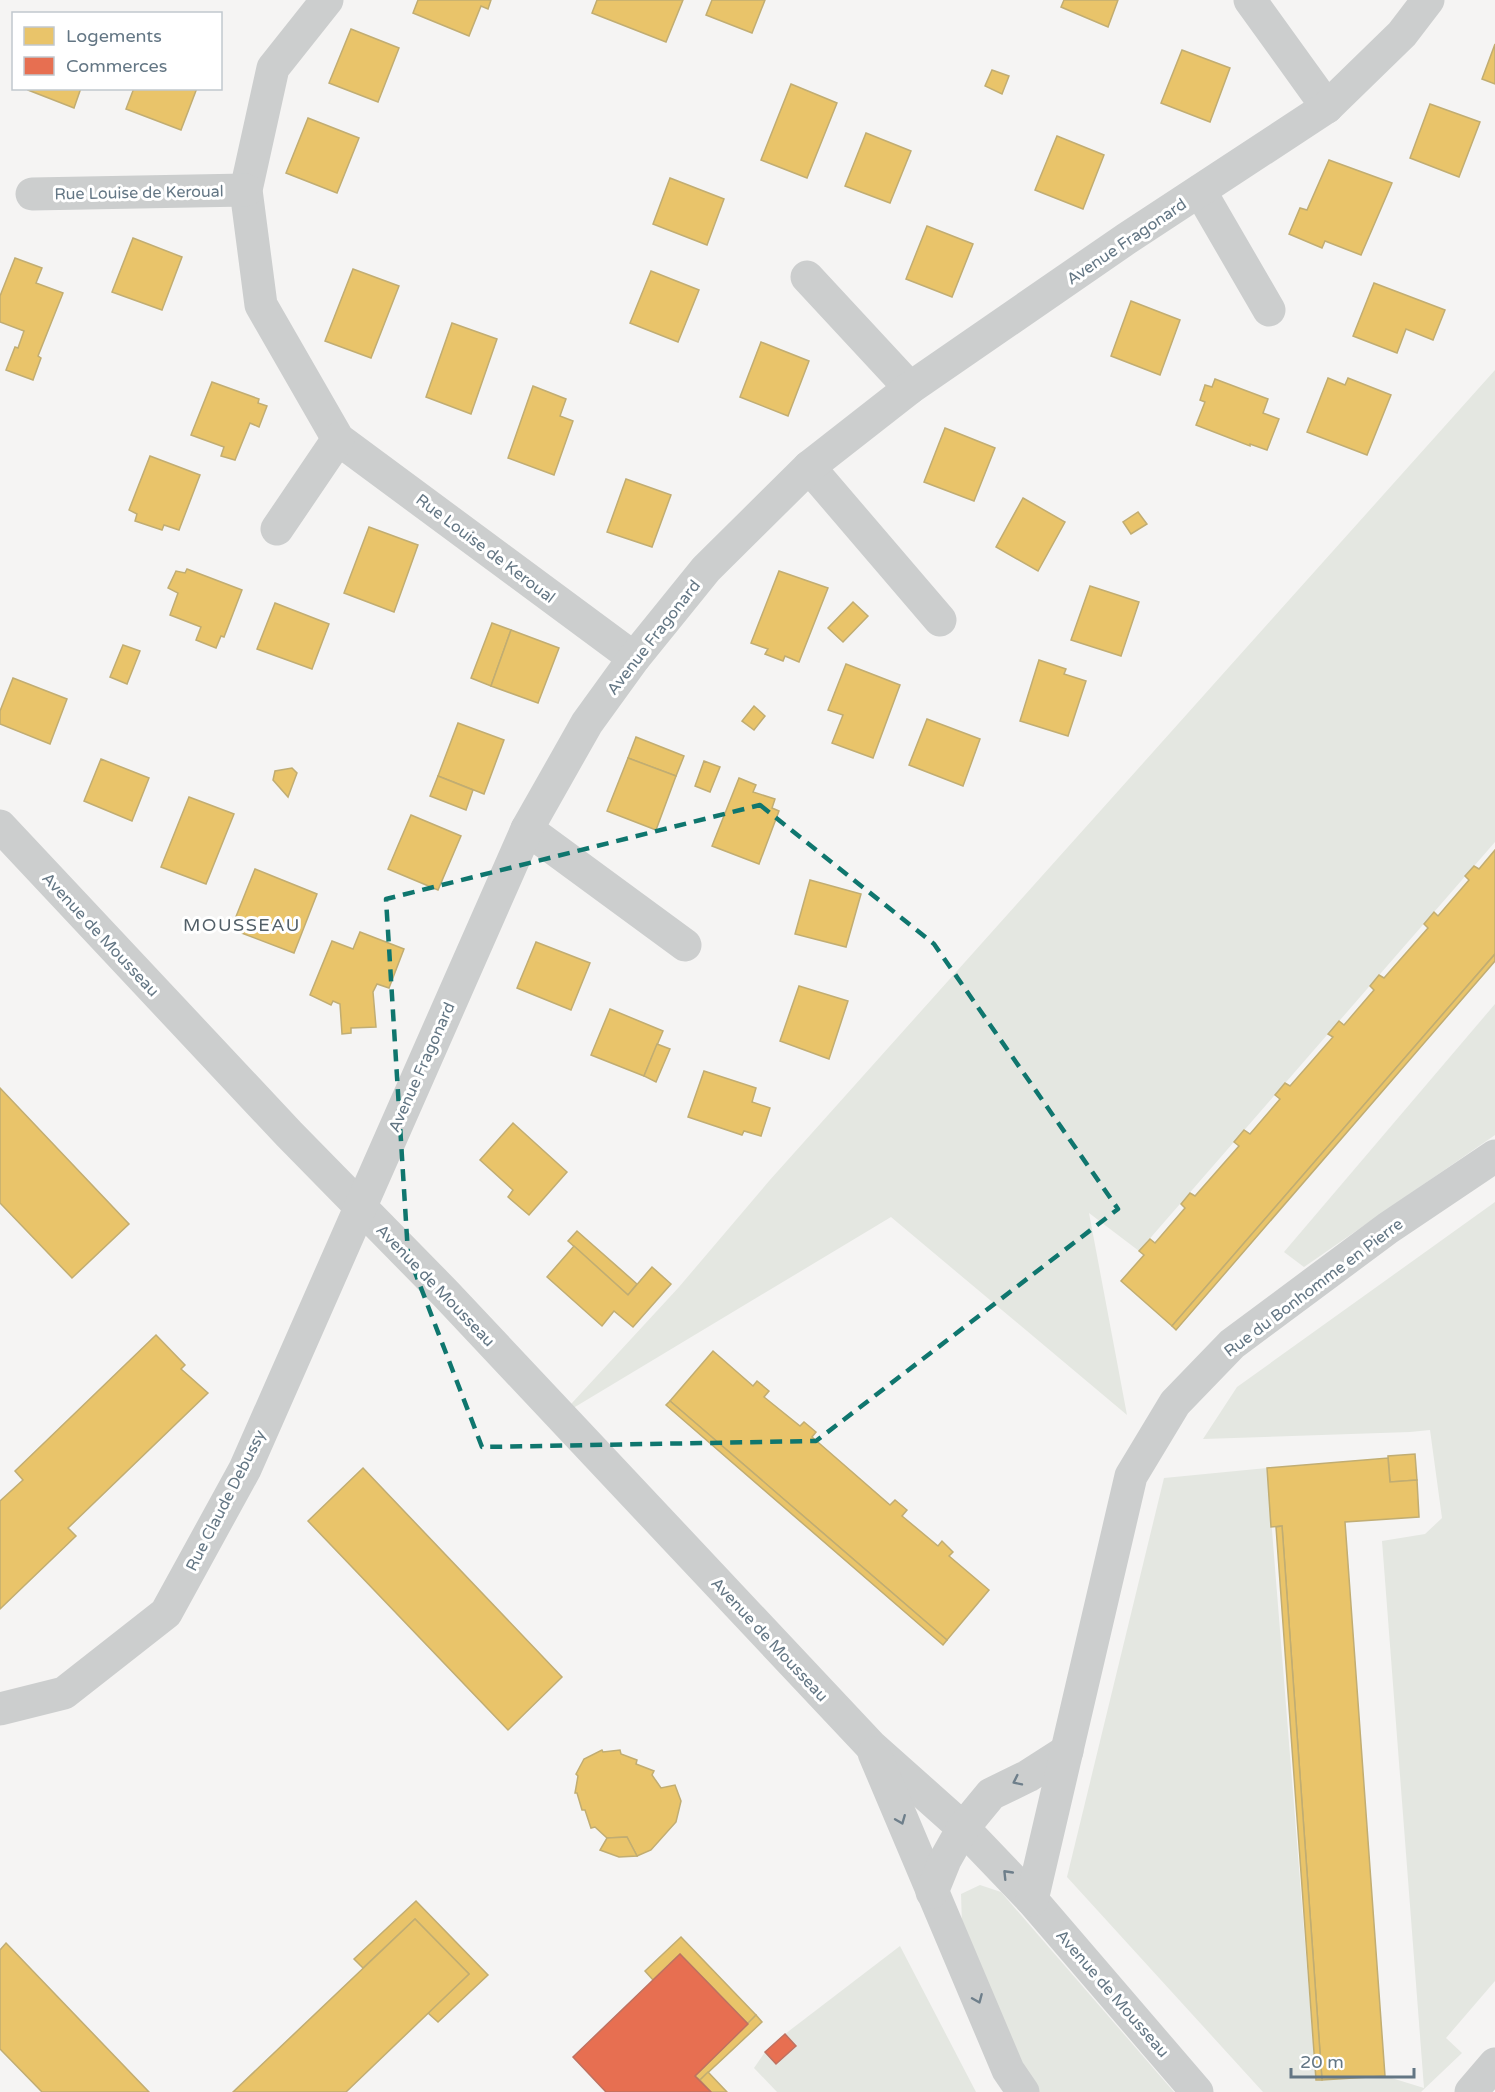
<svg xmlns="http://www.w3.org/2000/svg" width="1495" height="2092" viewBox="0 0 1495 2092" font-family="'Varela Round',sans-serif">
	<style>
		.green { fill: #e4e7e1 }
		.homes { fill: #e9c46a; stroke: #c1ad72; stroke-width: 1.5 }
		.shops { fill: #e76f51; stroke: #bf7160; stroke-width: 1.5 }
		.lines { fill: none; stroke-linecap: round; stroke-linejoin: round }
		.minor { stroke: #cccece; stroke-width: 33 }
		.oneway { stroke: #6e7f8b }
		.marked { fill: none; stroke: #0f766e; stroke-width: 4.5; stroke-dasharray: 12 8; stroke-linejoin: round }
		.labels { text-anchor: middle; stroke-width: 6; stroke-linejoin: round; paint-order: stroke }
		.street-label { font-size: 16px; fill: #637684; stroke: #fff }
		.neighbourhood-label { font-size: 18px; letter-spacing: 1.5px; fill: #525f68; stroke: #fff }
	</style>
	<rect width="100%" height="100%" fill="#f5f4f3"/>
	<g class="green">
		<polygon points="1495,370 1495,842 1139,1251 1089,1213 1127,1415 891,1217 560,1416 679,1287 769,1181"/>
		<polygon points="1495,1004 1495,1135 1304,1267 1284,1252"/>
		<polygon points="1495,1202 1495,1981 1446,2038 1462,2053 1421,2092 1263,2092 1067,1877 1164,1478 1267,1468 1316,2080 1385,2076 1424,2088 1382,1541 1425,1534 1442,1518 1430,1430 1410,1432 1203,1439 1237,1387"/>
		<polygon points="980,1885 1001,1892 1174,2092 1037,2092 1021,2064 962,1926 961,1894"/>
		<polygon points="900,1946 976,2092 777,2092 754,2068 765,2052 785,2034"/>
	</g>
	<g class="homes">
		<polygon points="418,0 491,0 488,9 481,6 469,36 413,13"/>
		<polygon points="597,0 683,0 666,42 592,13"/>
		<polygon points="712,0 765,0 752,33 706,15"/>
		<polygon points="1064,0 1118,0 1108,27 1061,7"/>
		<polygon points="351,29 399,48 378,102 329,83"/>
		<polygon points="1495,44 1495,84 1482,79"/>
		<polygon points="1182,50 1230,68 1210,122 1161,103"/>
		<polygon points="992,70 1009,76 1002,94 985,86"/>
		<polygon points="791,84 837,103 807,178 761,160"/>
		<polygon points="29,88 81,88 74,108 28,90"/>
		<polygon points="134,88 197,88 181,130 126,109"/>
		<polygon points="1430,104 1480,122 1459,177 1410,158"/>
		<polygon points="308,118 359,138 337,193 286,173"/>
		<polygon points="866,133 911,151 890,203 845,186"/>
		<polygon points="1057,136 1104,155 1083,209 1035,190"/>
		<polygon points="1329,160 1392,183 1361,255 1325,241 1322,248 1289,234 1300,208 1307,210"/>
		<polygon points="670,178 724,199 707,245 653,224"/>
		<polygon points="927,226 973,244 952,297 906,279"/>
		<polygon points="133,238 182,257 162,310 112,292"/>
		<polygon points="15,258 42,268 36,283 63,293 38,356 41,358 33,380 6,370 15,347 18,348 24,331 0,322 0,296"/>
		<polygon points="353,269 399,286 371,358 325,341"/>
		<polygon points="651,271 699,290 678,342 630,323"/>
		<polygon points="1374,283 1445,310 1433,340 1406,329 1397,353 1353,336"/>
		<polygon points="1131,301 1180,320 1160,375 1111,356"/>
		<polygon points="452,323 497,339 471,414 426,397"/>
		<polygon points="761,342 809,361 788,416 740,397"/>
		<polygon points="1328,378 1345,385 1348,378 1391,395 1367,455 1307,432"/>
		<polygon points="1215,379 1268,399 1263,413 1279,419 1267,450 1250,444 1250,446 1196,425 1205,402 1200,400 1205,385 1212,387"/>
		<polygon points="212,382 259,399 258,403 267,406 259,427 250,423 235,460 221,456 224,447 191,435"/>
		<polygon points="533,386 566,399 560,416 573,421 554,475 508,458"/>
		<polygon points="945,428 995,448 974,501 924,482"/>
		<polygon points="150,456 200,475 179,530 164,525 162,530 135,521 137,514 129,510"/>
		<polygon points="626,479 671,495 652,547 607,532"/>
		<polygon points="1023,498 1065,522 1038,571 996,547"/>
		<polygon points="1138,512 1147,524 1131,534 1123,522"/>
		<polygon points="369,527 418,545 394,612 344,593"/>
		<polygon points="187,569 242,590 224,637 221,636 216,648 196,640 201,627 170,615 178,593 168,588 176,571 185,573"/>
		<polygon points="779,571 828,588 799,662 785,656 783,661 765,654 768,649 751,643"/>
		<polygon points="1090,586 1139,602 1121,656 1071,640"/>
		<polygon points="853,602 868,616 843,642 828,628"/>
		<polygon points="275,603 329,624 312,669 257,649"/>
		<polygon points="492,623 511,630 491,686 471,678"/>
		<polygon points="511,630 559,648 538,703 491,686"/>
		<polygon points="123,645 140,651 127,684 110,677"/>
		<polygon points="1039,660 1066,669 1064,674 1086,681 1068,736 1020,721"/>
		<polygon points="846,664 900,685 873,758 832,743 843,715 828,710"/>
		<polygon points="13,678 67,699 50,744 0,724 0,711"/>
		<polygon points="754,706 765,716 754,730 742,721"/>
		<polygon points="927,719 980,739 963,786 909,765"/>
		<polygon points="458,723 504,740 484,794 438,776"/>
		<polygon points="636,737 684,756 676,776 628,758"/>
		<polygon points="628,758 676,776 656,830 607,811"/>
		<polygon points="101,759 149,778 132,821 84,801"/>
		<polygon points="704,761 720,767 710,792 695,786"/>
		<polygon points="292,768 297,773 288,797 273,780 275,771"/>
		<polygon points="438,776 473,790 466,810 430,796"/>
		<polygon points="739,778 756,785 753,792 775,799 772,808 779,811 759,864 712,846"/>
		<polygon points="189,797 234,814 206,884 161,867"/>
		<polygon points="411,815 461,836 438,890 388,869"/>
		<polygon points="1495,850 1495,954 1172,1326 1121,1281 1144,1255 1139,1251 1150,1239 1155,1243 1185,1208 1181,1204 1190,1193 1195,1196 1239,1146 1234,1142 1244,1130 1250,1134 1280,1099 1275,1095 1285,1083 1290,1086 1333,1037 1328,1034 1339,1021 1344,1025 1374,990 1370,986 1379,975 1384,978 1428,928 1424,924 1434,912 1438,916 1469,880 1465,876 1474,866 1479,869"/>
		<polygon points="255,869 317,894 294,953 231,929"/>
		<polygon points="810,880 861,894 846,947 795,934"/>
		<polygon points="360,932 404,949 389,988 377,984 373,992 376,1027 351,1028 351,1033 342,1034 340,1004 333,1001 331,1005 310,995 332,941 353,949"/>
		<polygon points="536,942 590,963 571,1010 517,988"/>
		<polygon points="1495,954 1495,961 1176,1330 1172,1326"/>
		<polygon points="799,986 848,1001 829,1059 780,1041"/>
		<polygon points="610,1009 663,1031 644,1076 591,1055"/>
		<polygon points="657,1044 670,1049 656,1082 644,1076"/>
		<polygon points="704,1071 756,1088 752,1102 770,1108 761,1136 744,1131 742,1135 688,1117"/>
		<polygon points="0,1088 129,1224 72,1278 0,1203"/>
		<polygon points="513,1123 567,1172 529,1215 508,1197 513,1190 480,1160"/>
		<polygon points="577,1231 637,1284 628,1295 568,1241"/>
		<polygon points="574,1246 628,1295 652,1267 671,1284 633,1327 614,1311 602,1326 547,1277"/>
		<polygon points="156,1335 185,1365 181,1369 208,1393 68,1528 76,1536 0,1609 0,1501 23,1480 15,1471"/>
		<polygon points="713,1351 753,1386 757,1381 769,1391 764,1397 800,1426 804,1422 816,1432 812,1437 890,1505 895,1500 907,1510 902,1516 938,1546 942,1541 953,1552 949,1556 989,1590 947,1640 670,1401"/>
		<polygon points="670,1401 947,1640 943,1645 666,1405"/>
		<polygon points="1415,1454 1417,1480 1390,1482 1388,1456"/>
		<polygon points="1388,1458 1390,1482 1417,1480 1419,1517 1345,1522 1385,2076 1322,2080 1282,1526 1271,1527 1267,1468"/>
		<polygon points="363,1468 562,1677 508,1730 308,1521"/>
		<polygon points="1282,1526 1322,2080 1316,2080 1276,1527"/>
		<polygon points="602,1750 603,1752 620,1750 621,1754 637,1760 636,1764 654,1771 652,1775 661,1788 675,1785 681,1801 676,1822 651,1850 637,1856 627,1837 607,1838 595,1827 591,1828 585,1810 582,1810 577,1793 575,1793 578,1776 576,1774 584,1759"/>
		<polygon points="627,1837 637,1856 619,1857 600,1850 607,1838"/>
		<polygon points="416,1901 488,1975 438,2022 428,2013 469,1974 415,1919 363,1968 354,1959"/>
		<polygon points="415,1919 469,1974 346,2092 233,2092"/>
		<polygon points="681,1937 756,2015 748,2024 680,1954 653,1980 645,1971"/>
		<polygon points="6,1943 149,2092 42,2092 0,2049 0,1950"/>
		<polygon points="756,2015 762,2022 700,2080 695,2076"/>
		<polygon points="708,2072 727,2092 711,2092 700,2080"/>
	</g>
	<g class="shops">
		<polygon points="680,1954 748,2024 695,2076 711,2092 606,2092 573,2057"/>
		<polygon points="785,2034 796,2046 776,2064 765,2052"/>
	</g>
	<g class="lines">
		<g class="minor">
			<polyline points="327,0 273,68 246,190 261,305 338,439 634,658"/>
			<polyline points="1250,0 1327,107"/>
			<polyline points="1200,191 1269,310"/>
			<polyline points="32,194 246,190"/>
			<polyline points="807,277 910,388"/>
			<polyline points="809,467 940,620"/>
			<polyline points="277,529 338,439"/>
			<polyline points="0,826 289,1134 445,1293 871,1746 963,1828 1032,1900 1197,2092"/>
			<polyline points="527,829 685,945"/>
			<polyline points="0,1709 64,1693 166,1613 245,1469 527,829 587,723 634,658 706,569 809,467 910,388 1126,239 1327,107 1402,34 1428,0"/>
			<polyline points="874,1753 1008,2070 1023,2092"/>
			<polyline points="932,1892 945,1860 963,1828 991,1794 1028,1776 1067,1751"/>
			<polyline points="1032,1900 1131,1476 1175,1403 1232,1344 1388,1228 1495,1156"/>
			<polyline points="1471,2092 1495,2064"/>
		</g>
	</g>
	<defs><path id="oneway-chevron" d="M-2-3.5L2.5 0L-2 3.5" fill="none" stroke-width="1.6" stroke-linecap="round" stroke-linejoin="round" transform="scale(1.5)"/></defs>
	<g class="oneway">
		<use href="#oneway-chevron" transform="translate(1017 1781) rotate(154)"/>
		<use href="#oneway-chevron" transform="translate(901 1820) rotate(68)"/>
		<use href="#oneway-chevron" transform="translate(1007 1874) rotate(-134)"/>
		<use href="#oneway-chevron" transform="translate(978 1999) rotate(67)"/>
	</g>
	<path class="marked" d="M 760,805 L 934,944 L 1118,1209 L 816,1441 L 482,1447 L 408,1254 L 386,899 Z"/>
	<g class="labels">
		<g class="street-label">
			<text transform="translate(139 192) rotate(-1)" y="6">Rue Louise de Keroual</text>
			<text transform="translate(1126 241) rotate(-34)" y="6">Avenue Fragonard</text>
			<text transform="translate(486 548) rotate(37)" y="6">Rue Louise de Keroual</text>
			<text transform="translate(653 637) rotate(-52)" y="6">Avenue Fragonard</text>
			<text transform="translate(101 934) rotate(47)" y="6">Avenue de Mousseau</text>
			<text transform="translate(421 1067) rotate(-66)" y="6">Avenue Fragonard</text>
			<text transform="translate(436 1285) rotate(46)" y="6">Avenue de Mousseau</text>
			<text transform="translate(1313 1287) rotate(-37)" y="6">Rue du Bonhomme en Pierre</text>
			<text transform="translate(225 1500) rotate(-63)" y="6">Rue Claude Debussy</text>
			<text transform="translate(770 1639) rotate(47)" y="6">Avenue de Mousseau</text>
			<text transform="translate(1113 1993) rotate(49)" y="6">Avenue de Mousseau</text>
		</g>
		<g class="neighbourhood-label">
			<text x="242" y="931">MOUSSEAU</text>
		</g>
	</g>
	<rect x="12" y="12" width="210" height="78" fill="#ffffff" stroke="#c1c8ce" stroke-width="1.5"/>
	<rect x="24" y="27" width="30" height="18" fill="#e9c46a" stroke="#c1c8ce" stroke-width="1.5"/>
	<text x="66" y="42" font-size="18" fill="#637684">Logements</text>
	<rect x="24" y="57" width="30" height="18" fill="#e76f51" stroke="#c1c8ce" stroke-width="1.5"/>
	<text x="66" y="72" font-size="18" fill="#637684">Commerces</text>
	<path d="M1291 2068v9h123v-9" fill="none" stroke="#637684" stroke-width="3"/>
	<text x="1300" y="2068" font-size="18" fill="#637684" stroke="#ffffff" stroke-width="4.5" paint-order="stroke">20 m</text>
</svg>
